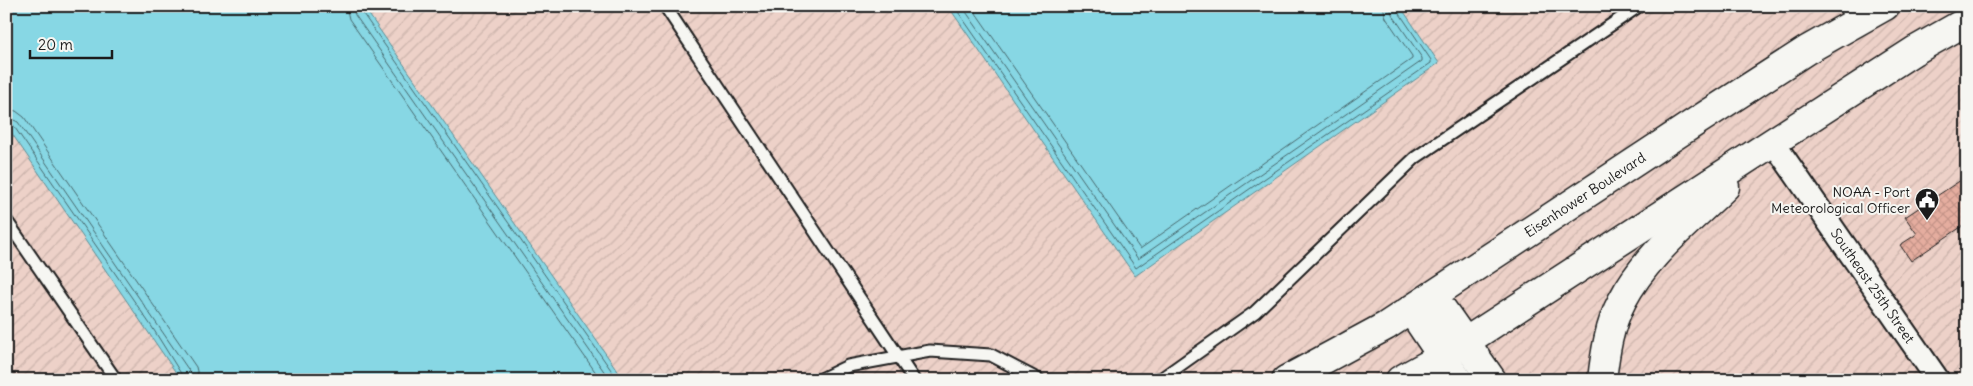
<svg xmlns="http://www.w3.org/2000/svg" width="1973" height="386" viewBox="0 0 1973 386" font-family="Delius,sans-serif">
	<style>
		.industrial { fill: url(#industrial-furrows) }
		.water { fill: #87d7e4; stroke: #5c8c94 }
		.lines { fill: none; stroke-linecap: round; stroke-linejoin: round }
		.shore { stroke: #47676c; stroke-width: 1 }
		.building { fill: url(#building-cross-hatch); stroke: #1c1c1c }
		.service-casing { stroke: #1c1c1c; stroke-width: 15 }
		.minor-casing { stroke: #1c1c1c; stroke-width: 26 }
		.tertiary-casing { stroke: #1c1c1c; stroke-width: 31 }
		.service { stroke: #f6f6f2; stroke-width: 11 }
		.minor { stroke: #f6f6f2; stroke-width: 22 }
		.tertiary { stroke: #f6f6f2; stroke-width: 28 }
		.labels { text-anchor: middle; stroke-width: 4; stroke-linejoin: round; paint-order: stroke }
		.poi-label { font-size: 14px; fill: #1c1c1c; stroke: #f6f6f2; text-anchor: end }
		.street-label { font-size: 14px; fill: #1c1c1c; stroke: #f6f6f2 }
	</style>
	<defs>
		<pattern id="industrial-furrows" width="10" height="10" patternUnits="userSpaceOnUse" patternTransform="scale(1.25)"><rect width="10" height="10" fill="#edd1c8"/><path d="M-1 1l2-2M0 10L10 0M9 11l2-2" fill="none" stroke="#cbb3ab"/></pattern>
		<pattern id="building-cross-hatch" width="8" height="8" patternUnits="userSpaceOnUse" patternTransform="scale(1.25)"><rect width="8" height="8" fill="#e5ad9f"/><path d="M0 0l8 8M0 8l8-8" fill="none" stroke="#c49488"/></pattern>
	</defs>
	<rect width="100%" height="100%" fill="#f1e0d9"/>
	<filter id="ink" filterUnits="userSpaceOnUse"><feTurbulence type="fractalNoise" baseFrequency=".02" numOctaves="2"/><feDisplacementMap in="SourceGraphic" scale="10" xChannelSelector="R" yChannelSelector="G"/><feConvolveMatrix kernelMatrix="1 2 1 2 8 2 1 2 1" color-interpolation-filters="sRGB"/></filter>
	<g filter="url(#ink)">
		<g class="industrial">
			<polygon points="363,6 948,6 1135,276 1439,63 1400,6 1967,6 1967,380 624,380"/>
			<polygon points="6,125 148,329 181,380 6,380"/>
		</g>
		<g class="water">
			<polygon points="6,6 363,6 624,380 181,380 6,125"/>
			<polygon points="948,6 1400,6 1439,63 1135,276"/>
		</g>
		<g class="lines">
			<g class="shore">
				<polyline points="346,6 349,19 601,380"/>
				<polyline points="353,6 355,15 610,380"/>
				<polyline points="360,6 361,11 618,380"/>
				<polyline points="954,6 1136,268 1431,63 1431,60 1398,11 1397,6"/>
				<polyline points="962,6 1138,259 1422,61 1422,58 1392,14 1390,6"/>
				<polyline points="971,6 1140,249 1412,59 1412,56 1386,18 1383,6"/>
				<polyline points="6,109 16,111 24,117 196,367 199,380"/>
				<polyline points="6,116 18,122 190,372 192,380"/>
				<polyline points="6,123 13,125 152,327 185,380"/>
			</g>
		</g>
		<polygon class="building" points="1967,176 1967,223 1911,261 1900,245 1917,234 1905,217"/>
		<g class="lines">
			<defs>
				<g id="service">
					<polyline points="665,6 914,380"/>
					<polyline points="1845,6 1852,25"/>
					<polyline points="6,220 116,380"/>
					<polyline points="819,380 848,366 930,351 991,355 1039,380"/>
					<polyline points="1154,380 1162,378 1255,312 1415,158 1639,6"/>
				</g>
				<g id="minor">
					<path id="s1" d="M 1773,142 L 1938,380"/>
				</g>
				<g id="tertiary">
					<polyline points="1433,296 1492,380"/>
					<polyline points="1411,310 1458,380"/>
					<path id="s2" d="M 1286,380 L 1386,326 L 1694,123 L 1807,50 L 1885,6"/>
					<polyline points="1400,380 1442,357 1773,142 1914,51 1967,21"/>
					<path d="M 1602,380 C 1605,354 1609,325 1622,301 C 1645,256 1689,222 1725,187"/>
				</g>
			</defs>
			<use href="#service" class="service-casing"/>
			<use href="#minor" class="minor-casing"/>
			<use href="#tertiary" class="tertiary-casing"/>
			<use href="#service" class="service"/>
			<use href="#minor" class="minor"/>
			<use href="#tertiary" class="tertiary"/>
		</g>
	</g>
	<defs>
		<symbol id="civic-pin" viewBox="-11 -11 22 30"><path d="M0 17L-7.5 6A9.5 9.5 0 1 1 7.5 6Z" fill="#1c1c1c" stroke="#f6f6f2"/><path d="M-.6-6.5H3V-4.5H.6V-3L4-1V1h2V6H-6V1h2V-1L-.6-3ZM-1.2 2.5V6h2.4V2.5Z" fill="#fff"/></symbol>
	</defs>
	<g fill-rule="evenodd">
		<use href="#civic-pin" x="1913" y="186" width="28" height="38"/>
	</g>
	<g class="labels">
		<g class="poi-label">
			<text x="1910" y="197">NOAA - Port<tspan x="1910" dy="16">Meteorological Officer</tspan></text>
		</g>
		<g class="street-label">
			<text dy="5" stroke="none"><textPath href="#s2" startOffset="352">Eisenhower Boulevard</textPath></text>
			<text dy="5" stroke="none"><textPath href="#s1" startOffset="175">Southeast 25th Street</textPath></text>
		</g>
	</g>
	<rect width="1973" height="386" fill="none" stroke="#f6f6f2" stroke-width="25"/>
	<rect x="12" y="12" width="1948" height="361" fill="none" stroke="#1c1c1c" stroke-width="2" filter="url(#ink)"/>
	<path d="M30 50v8h82v-8" fill="none" stroke="#1c1c1c" stroke-width="2.5"/>
	<text x="38" y="50" font-size="15" fill="#1c1c1c" stroke="#f6f6f2" stroke-width="4" paint-order="stroke">20 m</text>
</svg>
